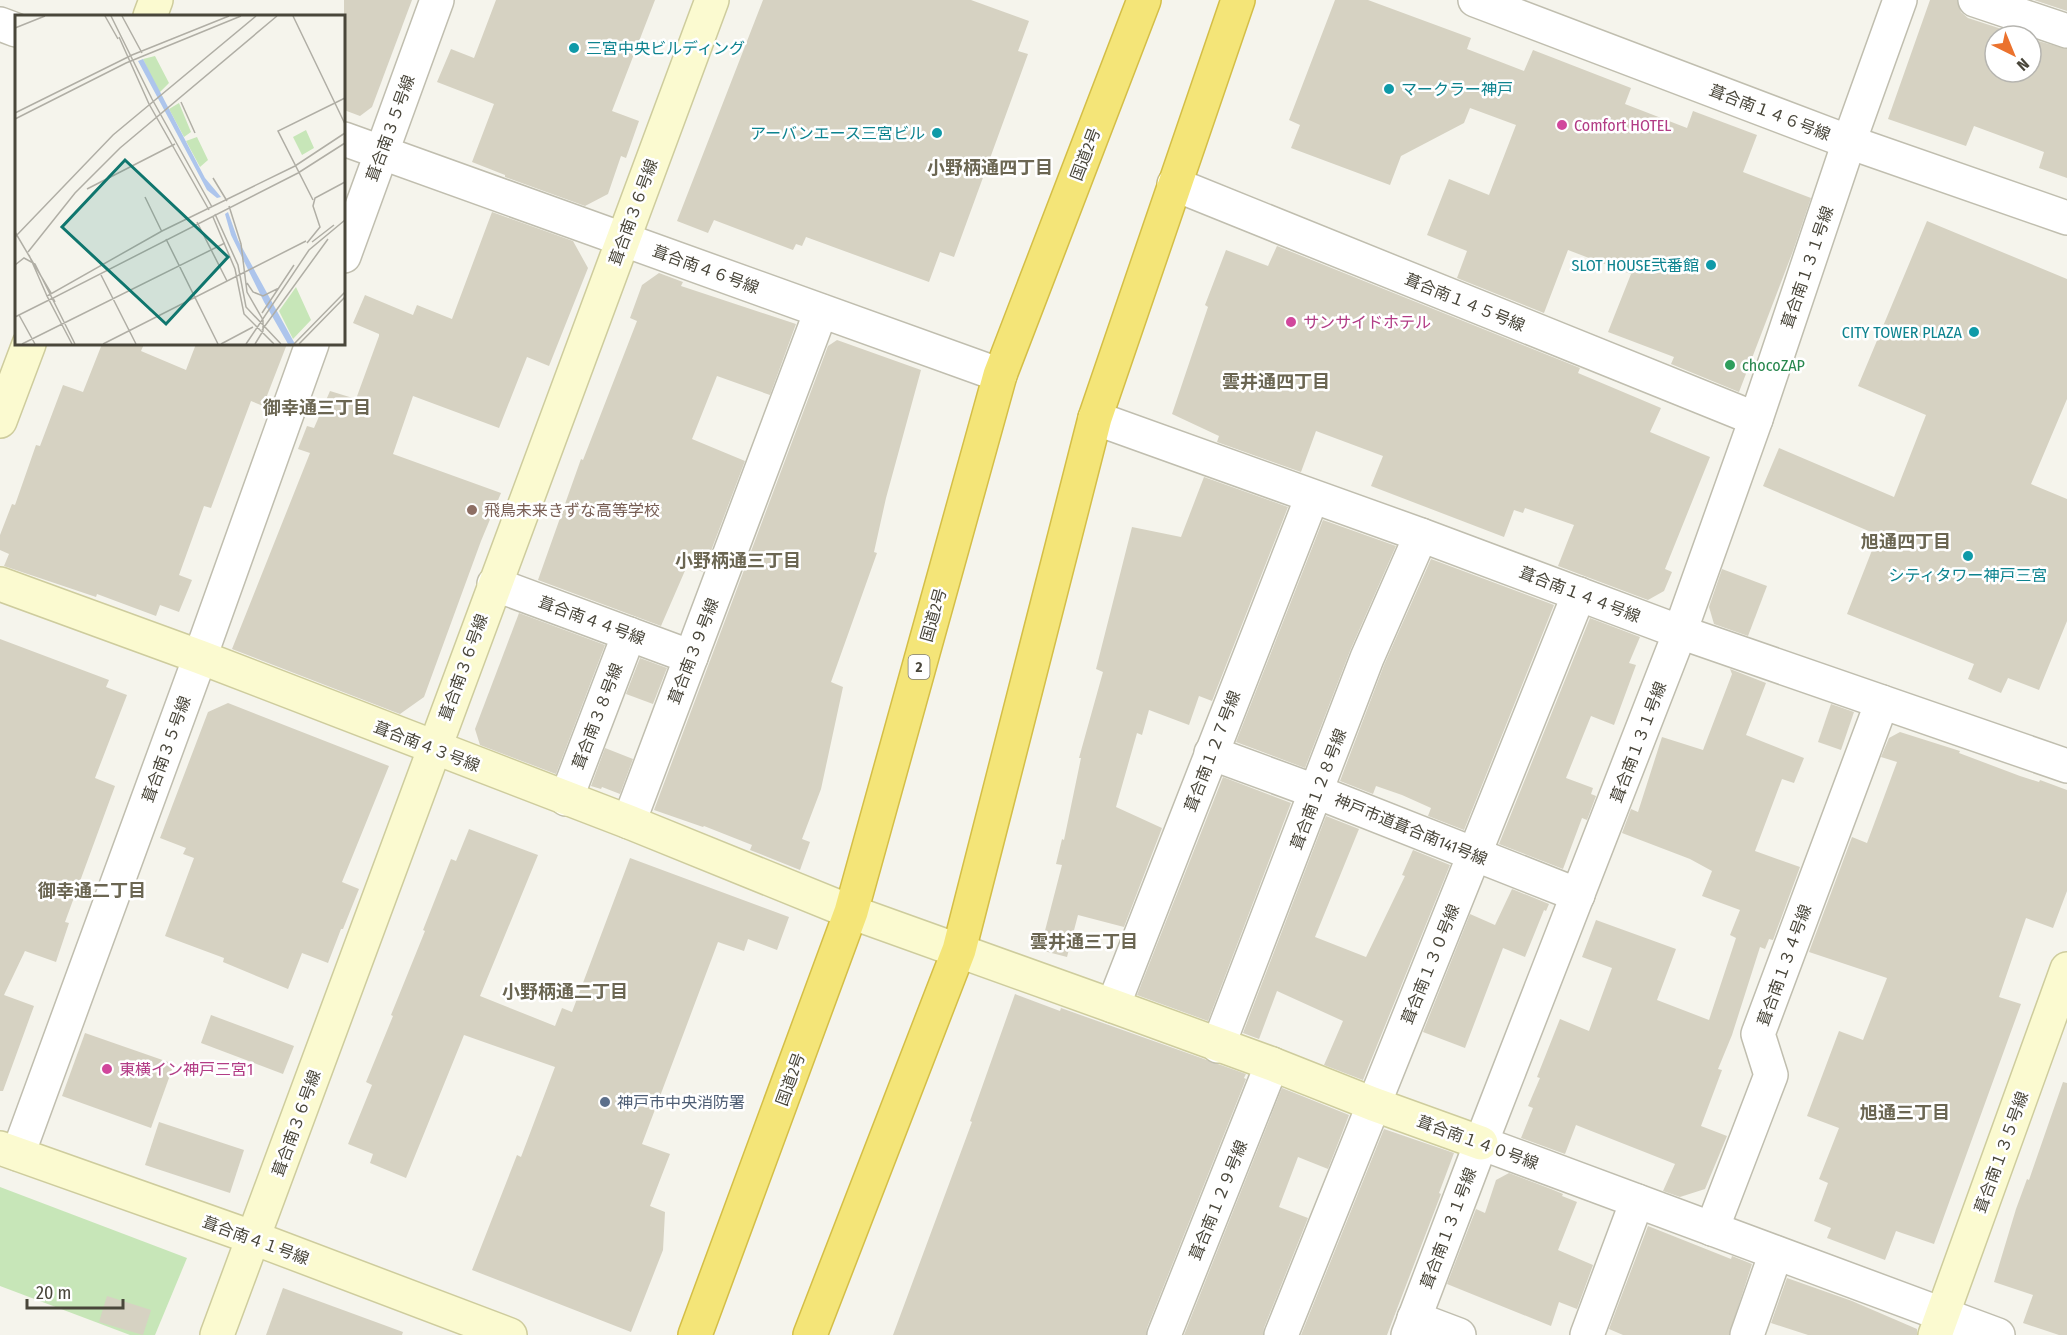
<svg xmlns="http://www.w3.org/2000/svg" width="2067" height="1335" viewBox="0 0 2067 1335" font-family="'Fira Sans Condensed','Noto Sans JP',sans-serif">
	<style>
		.green { fill: #c7e6b8 }
		.building { fill: #d6d2c2 }
		.lines { fill: none; stroke-linecap: round; stroke-linejoin: round }
		.street-casing { stroke: #c0beaf; stroke-width: 36 }
		.secondary-casing { stroke: #cecc9d; stroke-width: 36 }
		.highway-casing { stroke: #d4be47; stroke-width: 36 }
		.street { stroke: #fff; stroke-width: 33 }
		.secondary { stroke: #fbfad0; stroke-width: 33 }
		.highway { stroke: #f4e578; stroke-width: 33 }
		.culture-dot { fill: #0f9aa8; stroke: #fff; stroke-width: 2 }
		.hotel-dot { fill: #d1479c; stroke: #fff; stroke-width: 2 }
		.leisure-dot { fill: #2e9e5b; stroke: #fff; stroke-width: 2 }
		.education-dot { fill: #8d6e63; stroke: #fff; stroke-width: 2 }
		.service-dot { fill: #5c6f8a; stroke: #fff; stroke-width: 2 }
		.labels { text-anchor: middle; stroke-width: 5; stroke-linejoin: round; paint-order: stroke }
		.shield { fill: #fff; stroke: #807e75; stroke-width: 1.5 }
		.shield-label { font-size: 15px; font-weight: bold; fill: #49463a }
		.culture-label { font-size: 16px; fill: #0d838f; stroke: #fff; text-anchor: end }
		.street-label { font-size: 16px; fill: #49463a; stroke: #fff }
		.hotel-label { font-size: 16px; fill: #b23c85; stroke: #fff; text-anchor: start }
		.leisure-label { font-size: 16px; fill: #27864d; stroke: #fff; text-anchor: start }
		.education-label { font-size: 16px; fill: #785e54; stroke: #fff; text-anchor: start }
		.service-label { font-size: 16px; fill: #4e5e75; stroke: #fff; text-anchor: start }
		.neighbourhood-label { font-size: 18px; font-weight: bold; fill: #6b6652; stroke: #fff }
		.inset-road { fill: none; stroke: #b0aea5; stroke-width: 1.5 }
		.view { fill: #0f766e; fill-opacity: 0.15; stroke: #0f766e; stroke-width: 3 }
		.inset-edge { fill: none; stroke: #49463a; stroke-width: 3 }
	</style>
	<rect width="100%" height="100%" fill="#f5f4ec"/>
	<polygon class="green" points="0,1187 187,1258 155,1335 130,1335 0,1286"/>
	<g class="building">
		<polygon points="344,0 412,0 372,107 360,116 344,110"/>
		<polygon points="496,0 655,0 612,111 639,121 626,158 621,156 608,194 585,206 505,177 505,175 472,162 494,104 437,82 451,49 474,58"/>
		<polygon points="763,0 971,0 1029,21 1018,51 1028,54 954,257 940,252 929,282 806,237 802,246 796,244 793,250 714,220 708,233 677,221"/>
		<polygon points="1335,0 1368,0 1471,38 1467,49 1524,71 1533,50 1631,88 1625,104 1687,128 1693,111 1757,135 1743,172 1811,198 1793,251 1739,392 1671,364 1674,357 1608,332 1631,274 1568,250 1544,313 1457,278 1467,251 1427,235 1449,179 1489,195 1516,125 1470,108 1464,123 1401,156 1390,185 1291,148 1300,125 1289,120"/>
		<polygon points="1930,0 1957,0 1961,12 1968,18 2023,36 1995,36 1995,72 2031,72 2031,39 2067,49 2067,178 2039,168 2044,152 1974,126 1966,146 1888,119"/>
		<polygon points="2034,0 2067,0 2067,11"/>
		<polygon points="492,212 573,241 588,268 549,366 527,357 499,428 413,396 393,454 501,493 481,541 424,697 400,714 232,649 310,453 298,449 307,426 314,428 330,391 356,399 379,336 379,334 353,323 365,295 413,315 417,305 452,319"/>
		<polygon points="1927,221 2067,279 2067,399 2031,484 2067,499 2067,621 2039,690 2008,678 2001,693 1968,679 1974,664 1847,614 1878,535 1763,486 1779,448 1894,497 1926,415 1858,386"/>
		<polygon points="1277,246 1580,368 1578,373 1661,408 1650,432 1710,457 1665,569 1672,572 1664,591 1648,600 1558,566 1574,525 1525,508 1523,513 1514,510 1504,537 1371,486 1383,456 1316,431 1301,472 1217,442 1219,436 1172,414 1208,307 1205,305 1226,250 1268,266"/>
		<polygon points="659,273 683,282 681,286 796,324 770,395 717,376 692,439 745,461 703,572 687,566 661,626 538,580 581,459 583,460 637,321 630,318 642,285"/>
		<polygon points="837,340 921,370 886,498 874,552 877,553 831,682 843,687 821,789 802,839 810,842 800,870 750,850 752,845 704,826 703,827 654,810 828,346"/>
		<polygon points="102,344 144,344 141,351 186,370 196,344 287,344 263,406 251,401 211,508 204,506 179,575 192,580 179,612 160,605 156,616 97,594 96,597 4,566 9,554 0,550 0,535 12,504 15,505 36,445 40,446 63,385 83,392"/>
		<polygon points="1204,477 1288,507 1212,701 1199,696 1189,725 1149,710 1142,735 1137,733 1116,807 1162,828 1124,927 1078,915 1067,957 1040,950 1062,865 1056,864 1062,839 1064,840 1081,758 1079,758 1103,672 1096,669 1132,527 1181,537"/>
		<polygon points="1323,520 1396,546 1350,651 1305,768 1236,742"/>
		<polygon points="1431,559 1554,605 1464,830 1428,816 1431,808 1402,795 1376,786 1373,794 1340,781 1384,665"/>
		<polygon points="1722,569 1767,586 1748,636 1714,624 1709,607"/>
		<polygon points="519,613 605,645 556,774 480,745 475,729"/>
		<polygon points="1590,618 1640,637 1629,663 1636,665 1614,725 1591,716 1566,778 1593,788 1591,794 1596,796 1587,820 1582,818 1563,869 1499,844"/>
		<polygon points="0,639 109,680 106,687 127,695 95,778 115,786 65,922 69,923 56,962 25,951 4,995 34,1006 3,1091 0,1091"/>
		<polygon points="640,658 667,668 653,704 626,694"/>
		<polygon points="1730,669 1766,683 1746,735 1804,758 1794,783 1782,779 1755,851 1800,867 1773,940 1769,939 1765,949 1760,947 1732,1035 1718,1069 1722,1070 1701,1126 1727,1136 1705,1189 1680,1197 1663,1191 1675,1164 1576,1125 1565,1154 1521,1138 1533,1108 1528,1106 1540,1078 1537,1077 1560,1019 1589,1031 1612,968 1582,957 1596,920 1676,949 1657,1000 1709,1020 1736,938 1730,935 1740,910 1702,896 1712,871 1690,859 1622,833 1631,809 1638,812 1662,737 1703,750 1732,674"/>
		<polygon points="228,703 389,766 342,882 359,889 343,929 341,929 328,963 302,953 288,989 223,962 224,958 165,936 194,858 183,854 186,848 160,838 208,712"/>
		<polygon points="1831,704 1854,712 1841,750 1818,742"/>
		<polygon points="1900,732 1960,751 1959,753 2020,776 2039,782 2040,780 2067,790 2067,891 2053,928 2026,918 1999,997 2021,1004 1934,1244 1896,1231 1885,1260 1827,1238 1831,1228 1814,1221 1828,1183 1819,1179 1839,1128 1807,1116 1839,1031 1863,1040 1887,978 1809,952 1852,837 1867,843 1897,762 1881,757 1889,738"/>
		<polygon points="605,748 633,759 620,794 602,787 601,789 591,786"/>
		<polygon points="1223,777 1291,803 1208,1021 1137,995"/>
		<polygon points="1326,816 1359,829 1315,937 1366,957 1405,876 1402,875 1413,850 1450,865 1363,1080 1324,1065 1343,1021 1277,991 1259,1039 1243,1033"/>
		<polygon points="469,829 538,855 480,996 555,1026 562,1008 572,1012 630,858 789,917 777,950 748,939 744,951 718,942 642,1144 670,1154 650,1206 665,1212 663,1250 631,1332 472,1270 517,1155 521,1157 555,1067 464,1035 406,1178 370,1163 373,1154 348,1144 372,1085 366,1082 393,1016 391,1015 425,931 423,930 451,859 456,861"/>
		<polygon points="1512,889 1549,904 1546,911 1544,910 1525,957 1503,948 1465,1048 1423,1032 1470,914 1495,925"/>
		<polygon points="1015,994 1060,1011 1061,1008 1246,1074 1244,1078 1246,1079 1147,1328 1146,1335 893,1335 972,1122 970,1121"/>
		<polygon points="211,1015 294,1046 283,1074 201,1043"/>
		<polygon points="85,1033 174,1064 151,1128 62,1096"/>
		<polygon points="2063,1082 2067,1083 2067,1335 2059,1335 2023,1323 2033,1295 1994,1282 2016,1209 2027,1179 2029,1180"/>
		<polygon points="1282,1088 1349,1115 1328,1169 1298,1157 1279,1207 1308,1218 1264,1328 1263,1335 1184,1335"/>
		<polygon points="159,1122 244,1150 230,1193 145,1165"/>
		<polygon points="1384,1129 1454,1153 1439,1193 1441,1194 1387,1335 1301,1335"/>
		<polygon points="1509,1173 1551,1189 1563,1194 1562,1196 1577,1202 1558,1250 1593,1265 1577,1309 1559,1302 1551,1326 1447,1284 1476,1209 1485,1213 1496,1180"/>
		<polygon points="1648,1226 1731,1259 1732,1256 1752,1264 1729,1335 1623,1335 1609,1329"/>
		<polygon points="1787,1278 1852,1301 1917,1329 1917,1335 1808,1335 1771,1323"/>
		<polygon points="283,1288 403,1332 402,1335 266,1335"/>
		<polygon points="107,1296 151,1310 143,1335 99,1322"/>
	</g>
	<g class="lines">
		<defs>
			<g id="street">
				<polyline points="1475,0 1849,142 2067,218"/>
				<polyline points="1975,0 2067,31"/>
				<polyline points="0,24 16,30"/>
				<polyline points="344,139 1000,375"/>
				<polyline points="1174,184 1756,419"/>
				<polyline points="344,256 437,0"/>
				<polyline points="1095,418 1421,535 1680,632 2067,766"/>
				<polyline points="494,584 691,657"/>
				<polyline points="1211,753 1317,792 1578,895"/>
				<polyline points="566,799 629,634"/>
				<polyline points="629,822 821,311"/>
				<polyline points="1113,1006 1312,497"/>
				<polyline points="1218,1046 1367,658 1421,535"/>
				<polyline points="1481,1143 1998,1335"/>
				<polyline points="18,1154 200,657 312,344"/>
				<polyline points="1712,1229 1771,1075 1758,1034 1882,702"/>
				<polyline points="1414,1318 1459,1335"/>
				<polyline points="1164,1335 1272,1064"/>
				<polyline points="1281,1335 1579,594"/>
				<polyline points="1408,1335 1481,1143 1680,632 1756,419 1849,142 1900,0"/>
				<polyline points="1587,1335 1637,1201"/>
				<polyline points="1747,1335 1776,1253"/>
			</g>
			<g id="secondary">
				<polyline points="150,16 156,0"/>
				<polyline points="0,421 29,344"/>
				<polyline points="0,584 200,657 629,822 851,912 1113,1006 1272,1064 1373,1104 1481,1143"/>
				<polyline points="0,1148 254,1238 510,1335"/>
				<polyline points="217,1335 712,0"/>
				<polyline points="1935,1335 2067,969"/>
			</g>
			<g id="highway">
				<polyline points="695,1335 851,912 1000,375 1144,0"/>
				<polyline points="810,1335 959,950 1095,418 1238,0"/>
			</g>
		</defs>
		<use href="#street" class="street-casing"/>
		<use href="#secondary" class="secondary-casing"/>
		<use href="#highway" class="highway-casing"/>
		<use href="#street" class="street"/>
		<use href="#secondary" class="secondary"/>
		<use href="#highway" class="highway"/>
	</g>
	<g class="culture-dot">
		<circle cx="574" cy="48" r="6"/>
		<circle cx="1389" cy="89" r="6"/>
		<circle cx="937" cy="133" r="6"/>
		<circle cx="1711" cy="265" r="6"/>
		<circle cx="1974" cy="332" r="6"/>
		<circle cx="1968" cy="556" r="6"/>
	</g>
	<g class="hotel-dot">
		<circle cx="1562" cy="125" r="6"/>
		<circle cx="1291" cy="322" r="6"/>
		<circle cx="107" cy="1069" r="6"/>
	</g>
	<circle class="leisure-dot" cx="1730" cy="365" r="6"/>
	<circle class="education-dot" cx="472" cy="510" r="6"/>
	<circle class="service-dot" cx="605" cy="1102" r="6"/>
	<g class="labels">
		<rect class="shield" x="908.5" y="655" width="21" height="24" rx="4.5"/>
		<g class="shield-label">
			<text x="919" y="672">2</text>
		</g>
		<g class="culture-label">
			<text x="586" y="54" text-anchor="start">三宮中央ビルディング</text>
			<text x="1401" y="95" text-anchor="start">マークラー神戸</text>
			<text x="925" y="139">アーバンエース三宮ビル</text>
			<text x="1699" y="271">SLOT HOUSE弐番館</text>
			<text x="1962" y="338">CITY TOWER PLAZA</text>
			<text x="1968" y="581" text-anchor="middle">シティタワー神戸三宮</text>
		</g>
		<g class="street-label">
			<text transform="translate(1770 112) rotate(21)" y="6">葺合南１４６号線</text>
			<text transform="translate(390 128) rotate(-70)" y="6">葺合南３５号線</text>
			<text transform="translate(1085 154) rotate(-69)" y="6">国道2号</text>
			<text transform="translate(633 212) rotate(-70)" y="6">葺合南３６号線</text>
			<text transform="translate(1807 267) rotate(-71)" y="6">葺合南１３１号線</text>
			<text transform="translate(706 269) rotate(20)" y="6">葺合南４６号線</text>
			<text transform="translate(1465 302) rotate(22)" y="6">葺合南１４５号線</text>
			<text transform="translate(1580 594) rotate(21)" y="6">葺合南１４４号線</text>
			<text transform="translate(933 615) rotate(-74)" y="6">国道2号</text>
			<text transform="translate(592 620) rotate(20)" y="6">葺合南４４号線</text>
			<text transform="translate(693 651) rotate(-69)" y="6">葺合南３９号線</text>
			<text transform="translate(463 667) rotate(-70)" y="6">葺合南３６号線</text>
			<text transform="translate(597 716) rotate(-69)" y="6">葺合南３８号線</text>
			<text transform="translate(1638 742) rotate(-69)" y="6">葺合南１３１号線</text>
			<text transform="translate(427 746) rotate(21)" y="6">葺合南４３号線</text>
			<text transform="translate(166 749) rotate(-70)" y="6">葺合南３５号線</text>
			<text transform="translate(1212 751) rotate(-69)" y="6">葺合南１２７号線</text>
			<text transform="translate(1318 789) rotate(-69)" y="6">葺合南１２８号線</text>
			<text transform="translate(1411 829) rotate(22)" y="6">神戸市道葺合南141号線</text>
			<text transform="translate(1430 964) rotate(-68)" y="6">葺合南１３０号線</text>
			<text transform="translate(1784 965) rotate(-70)" y="6">葺合南１３４号線</text>
			<text transform="translate(790 1079) rotate(-70)" y="6">国道2号</text>
			<text transform="translate(296 1123) rotate(-70)" y="6">葺合南３６号線</text>
			<text transform="translate(1478 1142) rotate(20)" y="6">葺合南１４０号線</text>
			<text transform="translate(2001 1152) rotate(-70)" y="6">葺合南１３５号線</text>
			<text transform="translate(1218 1200) rotate(-68)" y="6">葺合南１２９号線</text>
			<text transform="translate(1448 1228) rotate(-69)" y="6">葺合南１３１号線</text>
			<text transform="translate(256 1240) rotate(20)" y="6">葺合南４１号線</text>
		</g>
		<g class="hotel-label">
			<text x="1574" y="131">Comfort HOTEL</text>
			<text x="1303" y="328">サンサイドホテル</text>
			<text x="119" y="1075">東横イン神戸三宮1</text>
		</g>
		<g class="leisure-label">
			<text x="1742" y="371">chocoZAP</text>
		</g>
		<g class="education-label">
			<text x="484" y="516">飛鳥未来きずな高等学校</text>
		</g>
		<g class="service-label">
			<text x="617" y="1108">神戸市中央消防署</text>
		</g>
		<g class="neighbourhood-label">
			<text x="990" y="174">小野柄通四丁目</text>
			<text x="1276" y="388">雲井通四丁目</text>
			<text x="317" y="414">御幸通三丁目</text>
			<text x="1906" y="548">旭通四丁目</text>
			<text x="738" y="567">小野柄通三丁目</text>
			<text x="92" y="897">御幸通二丁目</text>
			<text x="1084" y="948">雲井通三丁目</text>
			<text x="565" y="998">小野柄通二丁目</text>
			<text x="1905" y="1119">旭通三丁目</text>
		</g>
	</g>
	<g transform="translate(15 15)">
		<rect width="330" height="330" fill="#f5f4ec"/>
		<path d="M 140,41 L 154,68 L 144,78 L 128,44 ZM 164,88 L 176,117 L 169,122 L 154,94 ZM 291,115 L 299,133 L 287,140 L 278,122 ZM 182,122 L 193,145 L 185,152 L 171,126 ZM 281,272 L 296,305 L 278,324 L 264,296 Z" fill="#c7e6b8"/>
		<path d="M 128,44 L 190,163 L 206,182 L 202,183 L 192,175 L 123,46 ZM 213,197 L 223,225 L 280,329 L 273,329 L 249,287 L 216,220 L 210,199 Z" fill="#adc5ec"/>
		<path class="inset-road" d="M 90,1 L 103,24M 96,1 L 137,84 L 197,192M 107,1 L 127,38M 278,1 L 330,109M 0,13 L 30,1M 104,22 L 134,89 L 194,195M 166,87 L 180,118M 0,98 L 117,40 L 214,1M 0,104 L 111,48 L 226,1M 198,163 L 212,186M 72,174 L 160,129M 130,182 L 147,217M 298,185 L 263,116 L 330,83M 214,191 L 226,229 L 232,277 L 248,305 L 248,316 L 240,329M 200,199 L 223,250 L 231,292 L 266,329M 198,202 L 220,254 L 229,299 L 259,329M 182,207 L 212,266M 0,217 L 36,278M 0,222 L 98,120 L 241,1M 151,224 L 203,329M 297,227 L 319,210M 292,228 L 305,212 L 298,191 L 300,183 L 330,167M 13,237 L 60,178 L 105,133 L 262,1M 14,240 L 32,281M 0,250 L 9,243 L 20,249 L 60,329M 86,260 L 121,329M 232,268 L 238,277 L 248,281 L 264,273M 40,287 L 38,283 L 283,158 L 330,128M 247,298 L 279,250M 4,300 L 20,329M 0,302 L 38,283M 247,315 L 313,224M 7,329 L 210,228M 57,329 L 32,281 L 147,216 L 280,151 L 330,118M 88,329 L 291,226M 206,329 L 238,312M 231,329 L 294,235 L 330,205M 279,329 L 330,277M 284,329 L 330,282"/>
		<path class="view" d="M 110,145 L 213,242 L 151,309 L 47,212 Z"/>
		<rect width="330" height="330" class="inset-edge"/>
	</g>
	<g transform="translate(2013 54) rotate(137)"><circle r="28" fill="#ffffff" stroke="#b6b5b0" stroke-width="1.5"/>
	<path d="M0-4.5L10 22L0 15L-10 22Z" fill="#eb722d"/>
	<text y="-9" font-size="16" font-weight="bold" text-anchor="middle" fill="#49463a">N</text>
	</g>
	<path d="M27 1299v9h96v-9" fill="none" stroke="#49463a" stroke-width="3"/>
	<text x="36" y="1299" font-size="18" fill="#49463a" stroke="#ffffff" stroke-width="4.5" paint-order="stroke">20 m</text>
</svg>
